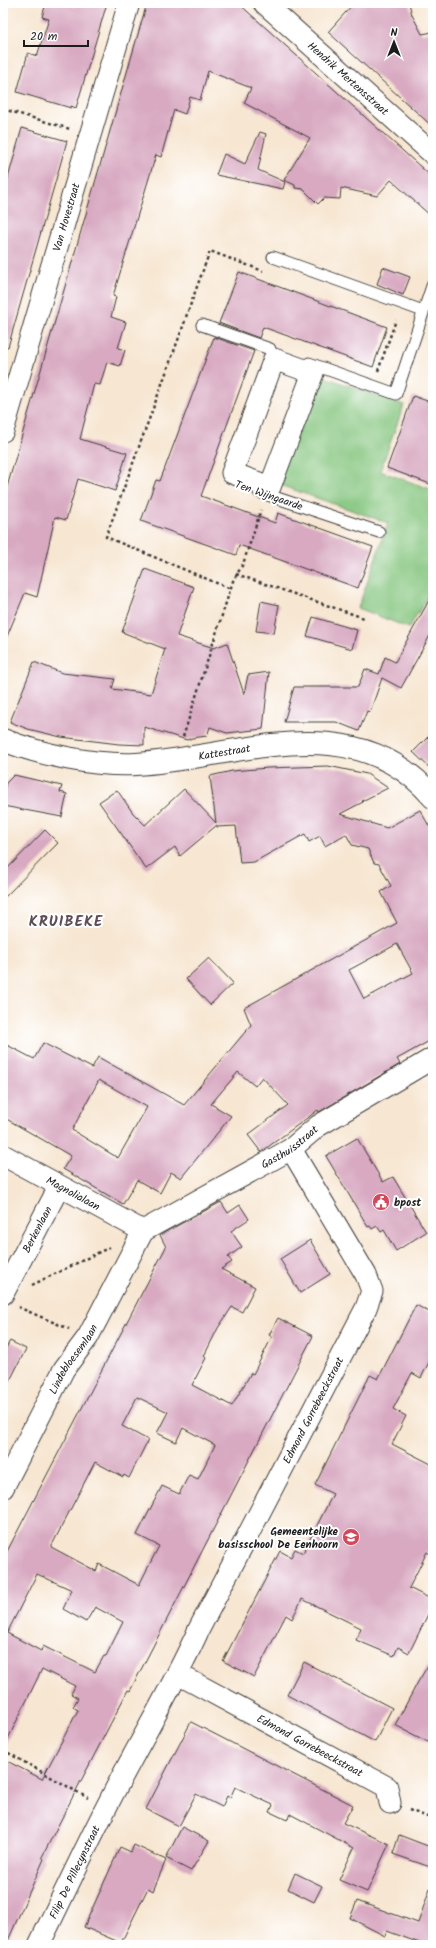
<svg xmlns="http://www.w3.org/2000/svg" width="436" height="1948" viewBox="0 0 436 1948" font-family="Kalam,sans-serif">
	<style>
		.green { fill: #84c57e; stroke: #50704d }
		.building { fill: #d8a9c1; fill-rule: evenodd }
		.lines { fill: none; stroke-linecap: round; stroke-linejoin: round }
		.lane-casing { stroke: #3d3a37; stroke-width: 13 }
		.street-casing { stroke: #3d3a37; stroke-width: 23 }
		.secondary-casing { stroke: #3d3a37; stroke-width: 24 }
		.path { stroke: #3d3a37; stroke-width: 2.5; stroke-dasharray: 3 3; stroke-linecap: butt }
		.lane { stroke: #fff; stroke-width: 11 }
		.street { stroke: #fff; stroke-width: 21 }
		.secondary { stroke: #fff; stroke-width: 22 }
		.labels { text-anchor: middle; stroke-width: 4; stroke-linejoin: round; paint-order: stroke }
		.street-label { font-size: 11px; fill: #1c1c1c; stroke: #fff }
		.poi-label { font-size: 11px; font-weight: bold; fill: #1c1c1c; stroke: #fff; text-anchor: start }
		.district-label { font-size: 15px; font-weight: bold; letter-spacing: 1px; fill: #5e4d56; stroke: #fff }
	</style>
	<rect width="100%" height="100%" fill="#fff"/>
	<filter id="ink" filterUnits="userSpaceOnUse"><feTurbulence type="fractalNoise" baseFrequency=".025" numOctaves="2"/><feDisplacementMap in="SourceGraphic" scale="8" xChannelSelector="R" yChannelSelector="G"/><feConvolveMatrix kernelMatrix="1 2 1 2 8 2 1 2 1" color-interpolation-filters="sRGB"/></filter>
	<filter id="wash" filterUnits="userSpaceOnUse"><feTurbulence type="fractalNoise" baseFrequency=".012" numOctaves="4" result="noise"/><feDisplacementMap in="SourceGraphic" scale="16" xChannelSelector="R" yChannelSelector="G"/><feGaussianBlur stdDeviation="0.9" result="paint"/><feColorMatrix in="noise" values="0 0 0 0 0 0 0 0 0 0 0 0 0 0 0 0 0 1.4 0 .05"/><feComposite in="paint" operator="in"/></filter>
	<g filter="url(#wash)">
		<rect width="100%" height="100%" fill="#f7e6d1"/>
		<polygon class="green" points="313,373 404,405 380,471 433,490 433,588 409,628 358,608 388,523 274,483"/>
		<g id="blocks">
			<g class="building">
				<polygon points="46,3 63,3 77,7 78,3 107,3 76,108 71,106 71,108 17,92 28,53 37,56 49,19 42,17"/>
				<polygon points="147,3 238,3 433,178 433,218 391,180 377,196 341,188 340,199 324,198 318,204 303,189 295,188 295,185 284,180 310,138 244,103 251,88 208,71 200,100 190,97 185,114 174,110 161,157 156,155 113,296 116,297 111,317 126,322 118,348 125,350 120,366 107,362 100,385 94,384 80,439 127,453 115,491 78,479 66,520 55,517 37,597 25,593 3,646 3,501"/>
				<polygon points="354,3 409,3 412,15 422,34 433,32 433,127 328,32"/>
				<polygon points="22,128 67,141 8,347 3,346 3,196"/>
				<polygon points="260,132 266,134 258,170 285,182 283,189 216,175 224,154 245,164"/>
				<polygon points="383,267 410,277 403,295 377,284"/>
				<polygon points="239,272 387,327 373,367 263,327 259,338 219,323"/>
				<polygon points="214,337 254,351 201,496 275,523 278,513 373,547 358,588 239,545 236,555 141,521 156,480 160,481"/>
				<polygon points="413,396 433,403 433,485 387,468"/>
				<polygon points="145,569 194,587 177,636 214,648 227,643 244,694 248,675 269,672 263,729 227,733 210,727 207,736 192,738 187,740 144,727 144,745 119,744 61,737 28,729 10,722 34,662 62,673 115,679 112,689 151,694 165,649 122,632"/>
				<polygon points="433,593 433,630 401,688 382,678 370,712 367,711 359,731 336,722 284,722 294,687 358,687 365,669 379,674 385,657 395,662"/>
				<polygon points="261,601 279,605 274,633 256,631"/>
				<polygon points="313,617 357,630 352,649 307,636"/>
				<polygon points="433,732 433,771 413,752"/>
				<path d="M 328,766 L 367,774 L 388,788 L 362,801 L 363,802 L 340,814 L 387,828 L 420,810 L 433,833 L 433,1039 L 397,1059 L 400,1064 L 319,1112 L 318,1110 L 261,1152 L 248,1135 L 288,1105 L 262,1077 L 255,1086 L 238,1072 L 211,1104 L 231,1116 L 181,1178 L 171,1172 L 160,1193 L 137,1180 L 123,1204 L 63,1169 L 71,1156 L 3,1117 L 3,1043 L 34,1059 L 43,1043 L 92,1068 L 98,1057 L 184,1105 L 251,1025 L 244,1008 L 397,923 L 381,892 L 391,886 L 379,864 L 374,863 L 368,849 L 352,845 L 346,834 L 325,846 L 320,836 L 309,842 L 305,834 L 254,862 L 240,863 L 236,826 L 217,827 L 217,825 L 180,856 L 175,847 L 146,869 L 99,802 L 117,790 L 133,813 L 145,825 L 184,789 L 216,823 L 210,776 L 232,771 L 268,768 ZM 397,944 L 413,973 L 364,999 L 349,970 ZM 99,1080 L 147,1107 L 118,1158 L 72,1130 Z"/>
				<polygon points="14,775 62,786 60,792 67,794 62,817 3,806 3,794 6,783"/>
				<polygon points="45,830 58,843 3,899 3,873"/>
				<polygon points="209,958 233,983 210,1005 186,979"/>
				<polygon points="357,1138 383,1182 393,1177 426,1232 396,1251 384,1230 381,1232 377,1226 372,1229 370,1226 368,1227 326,1156"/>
				<path d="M 221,1202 L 228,1213 L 240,1205 L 249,1219 L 231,1231 L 242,1247 L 228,1257 L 232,1262 L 221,1269 L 255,1287 L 242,1312 L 232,1307 L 218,1328 L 204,1356 L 206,1358 L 192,1385 L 232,1406 L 251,1373 L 253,1374 L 272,1337 L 269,1335 L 278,1318 L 313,1336 L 130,1691 L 128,1690 L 68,1806 L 42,1857 L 44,1859 L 6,1945 L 3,1945 L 3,1759 L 42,1779 L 78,1710 L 73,1707 L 78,1698 L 71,1694 L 75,1686 L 42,1669 L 3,1749 L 3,1559 L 166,1247 L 160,1235 ZM 137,1397 L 168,1412 L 157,1433 L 176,1442 L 183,1428 L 215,1445 L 198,1479 L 189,1475 L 179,1494 L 162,1486 L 137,1535 L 159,1546 L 139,1585 L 99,1564 L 96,1571 L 51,1547 L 95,1462 L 123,1477 L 124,1475 L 129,1478 L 148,1440 L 122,1426 ZM 37,1574 L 72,1590 L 63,1609 L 86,1622 L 95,1607 L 123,1622 L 106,1656 L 104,1656 L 95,1672 L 43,1646 L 41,1651 L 7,1633 Z"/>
				<polygon points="310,1240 330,1274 300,1293 280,1259"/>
				<polygon points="416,1305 433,1314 433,1354 421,1378 412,1373 393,1409 406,1416 392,1444 433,1465 433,1556 427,1552 409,1588 433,1600 433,1604 409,1653 398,1647 394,1656 356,1640 361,1628 302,1599 292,1619 286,1615 254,1677 223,1661 280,1551 291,1557 295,1549 303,1553 333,1494 315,1485 370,1375 378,1379"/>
				<polygon points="10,1341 26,1349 3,1394 3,1353"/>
				<polygon points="433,1657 433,1732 428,1742 395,1725 418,1682"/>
				<polygon points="304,1662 392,1708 375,1742 287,1695"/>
				<polygon points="191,1722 353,1805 343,1823 389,1844 367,1892 339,1880 354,1848 290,1814 287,1820 270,1812 273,1805 235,1787 230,1798 227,1796 222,1807 196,1794 179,1826 146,1809"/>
				<polygon points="182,1827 209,1841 191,1871 166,1858"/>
				<polygon points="399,1835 433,1848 433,1868 393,1854"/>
				<polygon points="134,1845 166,1860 153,1891 148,1888 121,1943 84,1927 120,1847 131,1852"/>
				<polygon points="295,1873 322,1886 314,1902 288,1889"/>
				<polygon points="430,1888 433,1888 433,1945 425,1945 387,1931 385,1936 350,1918 357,1901 418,1923"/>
			</g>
		</g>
	</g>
	<g filter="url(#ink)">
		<use href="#blocks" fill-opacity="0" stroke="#3d3a37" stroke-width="1"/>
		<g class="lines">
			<defs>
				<g id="lane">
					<polyline points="273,257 423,311"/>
					<polyline points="202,325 270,349"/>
					<polyline points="309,363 396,394 433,283"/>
					<polyline points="259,492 379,532"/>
				</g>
				<g id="street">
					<path id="s1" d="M 264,3 L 433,154"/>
					<polygon points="274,359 313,373 270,487 232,473"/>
					<path id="s2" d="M 3,431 L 129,3"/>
					<path id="s3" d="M 3,1155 L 143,1231"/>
					<path id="s4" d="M 143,1231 L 275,1158 L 291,1149 L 318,1126 L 433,1058"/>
					<path id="s5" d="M 3,1294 L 59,1187"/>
					<path id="s6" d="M 3,1488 L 64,1369 L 88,1337 L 143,1231"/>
					<path id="s7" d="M 178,1674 L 387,1787 L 390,1803"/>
					<path id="s8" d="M 39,1945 C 63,1896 86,1846 111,1798 C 140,1741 173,1687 199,1629 L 366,1308 L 372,1291 L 366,1275 L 291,1149"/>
				</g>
				<g id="secondary">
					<path id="s9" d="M 3,740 C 42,755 94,766 136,764 C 238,758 353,704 433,797"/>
				</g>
			</defs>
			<use href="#lane" class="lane-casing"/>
			<use href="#street" class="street-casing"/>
			<use href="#secondary" class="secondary-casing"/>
			<g class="path">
				<polyline points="3,109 70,129"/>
				<polyline points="186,317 210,251 263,271"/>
				<polyline points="185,321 106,537 231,589"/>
				<polyline points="378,371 396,320"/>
				<polyline points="236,574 364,618"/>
				<polyline points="183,737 233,581 243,564 261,510"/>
				<polyline points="32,1285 110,1247"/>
				<polyline points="18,1307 69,1329"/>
				<polyline points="3,1750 88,1798"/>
				<polyline points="409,1810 433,1819"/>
			</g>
			<use href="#lane" class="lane"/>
			<use href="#street" class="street"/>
			<use href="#secondary" class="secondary"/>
		</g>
	</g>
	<defs>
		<symbol id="civic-disc" viewBox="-11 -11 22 22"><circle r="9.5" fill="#d1495b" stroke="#fff"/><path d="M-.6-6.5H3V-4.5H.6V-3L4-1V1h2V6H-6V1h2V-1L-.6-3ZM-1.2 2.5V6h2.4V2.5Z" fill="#fff"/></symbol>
		<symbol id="school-disc" viewBox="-11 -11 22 22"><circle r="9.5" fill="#d1495b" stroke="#fff"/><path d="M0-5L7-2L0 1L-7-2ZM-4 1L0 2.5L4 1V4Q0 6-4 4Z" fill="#fff"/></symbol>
	</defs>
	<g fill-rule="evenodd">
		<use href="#civic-disc" x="371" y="1192" width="20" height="20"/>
		<use href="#school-disc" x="341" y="1527" width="20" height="20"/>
	</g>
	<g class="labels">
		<g class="street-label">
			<text dy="4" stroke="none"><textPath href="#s1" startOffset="113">Hendrik Mertensstraat</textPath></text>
			<text dy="4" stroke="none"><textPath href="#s2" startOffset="223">Van Hovestraat</textPath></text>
			<text transform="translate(269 495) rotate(19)" y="4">Ten Wijngaarde</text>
			<text dy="4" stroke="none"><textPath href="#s9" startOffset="225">Kattestraat</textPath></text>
			<text dy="4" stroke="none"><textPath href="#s4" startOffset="169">Gasthuisstraat</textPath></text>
			<text dy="4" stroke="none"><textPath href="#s3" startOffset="80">Magnolialaan</textPath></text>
			<text dy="4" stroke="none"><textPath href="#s5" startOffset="73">Berkenlaan</textPath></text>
			<text dy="4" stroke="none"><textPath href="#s6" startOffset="147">Lindebloesemlaan</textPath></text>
			<text dy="4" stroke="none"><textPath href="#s8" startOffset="601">Edmond Gorrebeeckstraat</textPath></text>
			<text dy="4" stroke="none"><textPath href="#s7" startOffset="150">Edmond Gorrebeeckstraat</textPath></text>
			<text dy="4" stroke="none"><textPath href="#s8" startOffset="81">Filip De Pillecynstraat</textPath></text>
		</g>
		<g class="poi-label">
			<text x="394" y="1206">bpost</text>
			<text x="338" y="1535" text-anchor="end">Gemeentelijke<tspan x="338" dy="13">basisschool De Eenhoorn</tspan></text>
		</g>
		<g class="district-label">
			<text x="66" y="926">KRUIBEKE</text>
		</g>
	</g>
	<rect width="436" height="1948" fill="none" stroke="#fff" stroke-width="16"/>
	<g transform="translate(394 42)" stroke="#ffffff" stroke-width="3" paint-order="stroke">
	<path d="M0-3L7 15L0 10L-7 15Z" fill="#1c1c1c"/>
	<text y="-6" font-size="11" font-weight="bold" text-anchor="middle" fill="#1c1c1c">N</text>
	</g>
	<path d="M24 40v6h64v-6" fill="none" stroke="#1c1c1c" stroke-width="2"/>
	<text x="30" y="40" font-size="12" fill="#1c1c1c" stroke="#ffffff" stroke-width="3" paint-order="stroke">20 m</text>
</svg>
